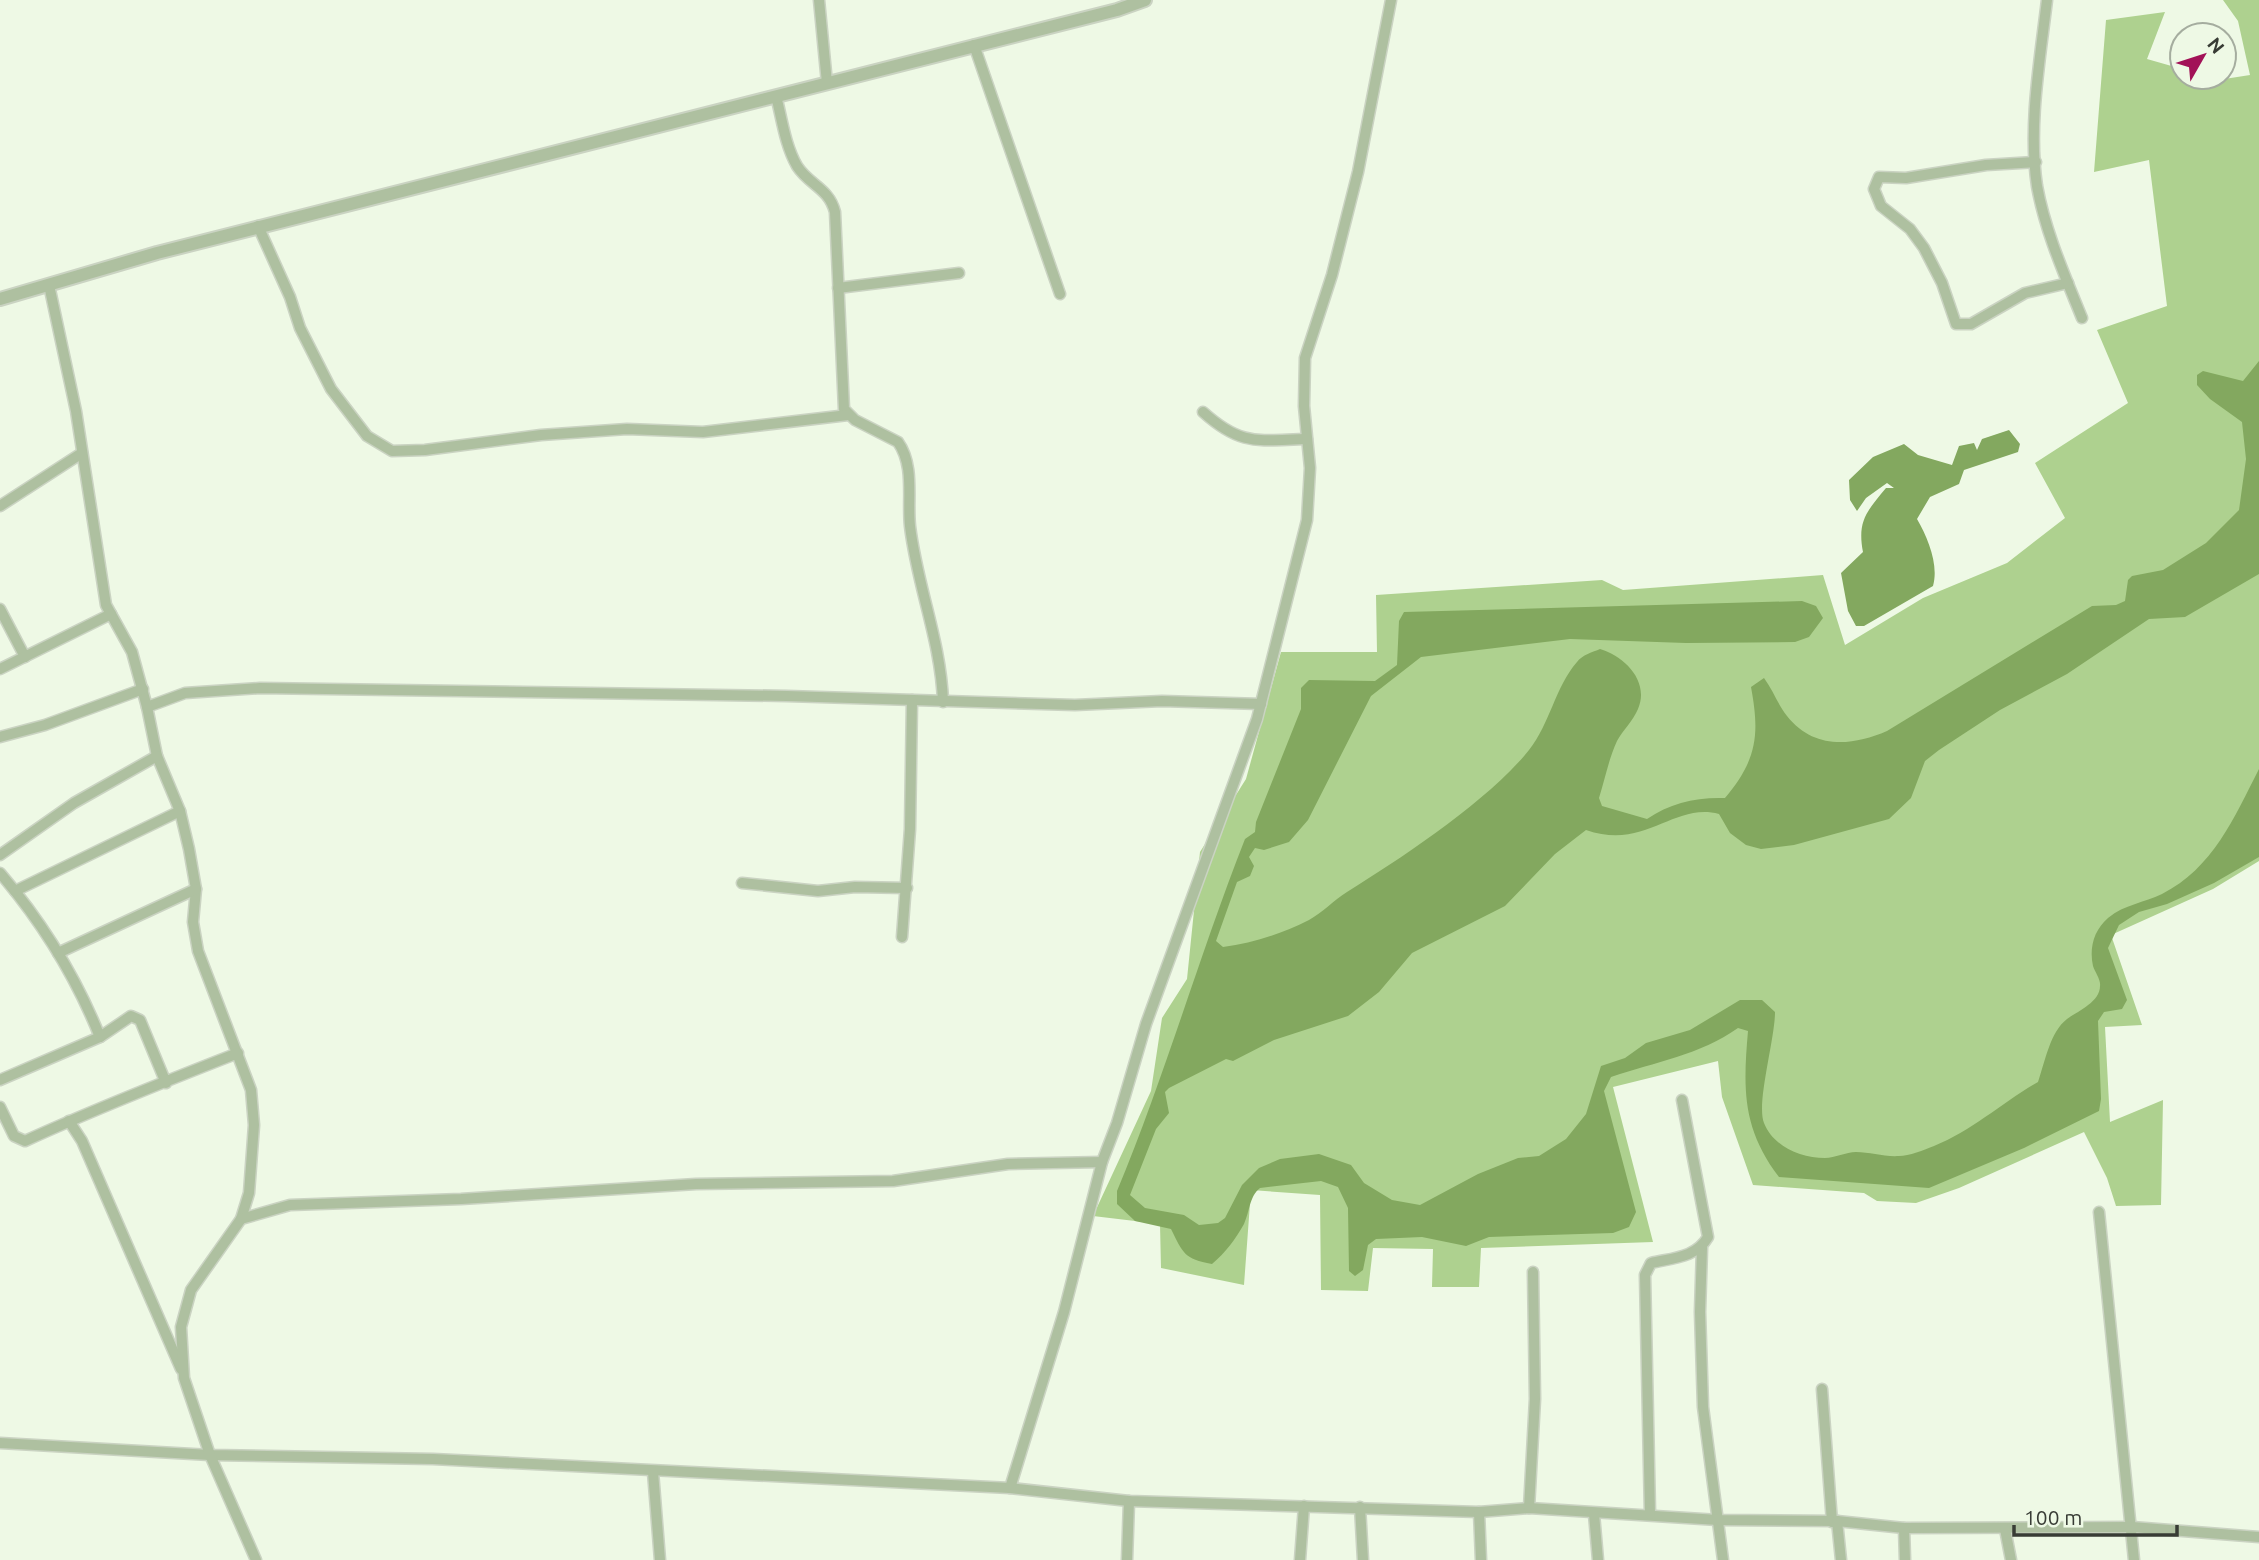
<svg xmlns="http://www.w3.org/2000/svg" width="2259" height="1560" viewBox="0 0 2259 1560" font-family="Ubuntu,sans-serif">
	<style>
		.green { fill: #aed18f }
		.water { fill: #83a85f }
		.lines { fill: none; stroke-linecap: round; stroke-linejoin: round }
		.minor-casing { stroke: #cad3c2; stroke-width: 13 }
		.tertiary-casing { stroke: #cad3c2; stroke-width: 16 }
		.minor { stroke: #aec0a0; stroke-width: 10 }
		.tertiary { stroke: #aec0a0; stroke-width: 12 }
	</style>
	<rect width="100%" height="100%" fill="#eef9e5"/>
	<polygon class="green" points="2223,0 2259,0 2259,861 2213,889 2111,935 2142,1025 2105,1027 2110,1122 2163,1100 2161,1205 2116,1206 2107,1178 2084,1132 1959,1188 1916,1203 1877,1201 1864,1193 1753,1185 1722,1097 1718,1061 1613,1087 1653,1242 1481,1248 1479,1287 1432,1287 1433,1249 1373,1248 1368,1291 1321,1290 1320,1195 1251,1190 1244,1285 1161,1268 1160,1224 1093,1216 1151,1091 1162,1018 1187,979 1200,852 1246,779 1281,652 1377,652 1376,595 1602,580 1623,590 1823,575 1845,645 1923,598 2007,563 2065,518 2035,463 2128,403 2097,330 2167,306 2149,160 2094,172 2106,20 2165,12 2147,59 2182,69 2182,77 2218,80 2250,75 2238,21"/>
	<g class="water">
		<path d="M 2259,361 L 2259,574 L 2185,617 L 2149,619 L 2067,674 L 2000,710 L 1939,750 L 1925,761 L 1911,798 L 1889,819 L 1794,845 L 1761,849 L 1746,845 L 1730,833 L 1719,814 C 1673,802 1646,851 1586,830 L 1555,854 L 1505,906 L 1412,953 L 1379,992 L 1348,1016 L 1274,1040 L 1233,1061 L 1226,1059 L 1169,1088 L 1165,1092 L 1169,1113 L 1156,1129 L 1130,1195 L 1145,1208 L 1184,1215 L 1199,1225 L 1218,1223 L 1225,1218 L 1242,1185 L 1259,1168 L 1280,1159 L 1319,1154 L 1351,1165 L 1364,1183 L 1392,1200 L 1420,1205 L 1478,1174 L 1518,1158 L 1539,1156 L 1566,1139 L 1586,1114 L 1601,1066 L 1625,1058 L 1646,1043 L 1690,1030 L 1740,1000 L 1762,1000 L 1775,1012 C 1775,1039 1756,1104 1764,1123 C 1773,1146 1800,1158 1825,1158 C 1835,1158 1846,1152 1856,1152 C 1870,1152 1884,1157 1899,1156 C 1909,1156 1924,1150 1934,1146 C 1972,1131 2003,1102 2038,1082 C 2045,1062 2050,1032 2067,1019 C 2078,1011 2100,1002 2100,986 C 2101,980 2095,972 2093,966 C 2089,948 2094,930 2108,918 C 2125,904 2144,903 2162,894 C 2213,868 2234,818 2259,769 L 2259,857 L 2214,883 L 2167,904 L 2139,912 L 2119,925 L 2108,948 L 2127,1000 L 2122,1009 L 2104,1012 L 2098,1021 L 2101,1099 L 2099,1111 L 2024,1148 L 1929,1188 L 1779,1177 C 1742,1128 1743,1089 1748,1031 L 1738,1028 C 1700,1055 1655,1062 1611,1077 L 1604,1091 L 1636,1212 L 1629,1227 L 1613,1233 L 1489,1237 L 1466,1246 L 1422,1237 L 1376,1239 L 1368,1245 L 1363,1270 L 1355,1276 L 1349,1271 L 1348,1208 L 1338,1187 L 1321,1181 L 1260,1188 C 1249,1197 1250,1211 1244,1224 C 1235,1240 1226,1252 1212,1264 C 1184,1259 1183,1253 1171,1229 L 1135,1221 L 1117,1204 L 1117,1191 C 1165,1076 1199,956 1245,839 L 1255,832 L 1256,822 L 1301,709 L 1301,688 L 1309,680 L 1375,681 L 1397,665 L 1399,621 L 1404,612 L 1802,601 L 1816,606 L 1823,618 L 1809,637 L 1795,642 L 1686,643 L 1570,639 L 1421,657 L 1371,696 L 1308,820 L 1289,842 L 1264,850 L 1255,848 L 1249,857 L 1254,866 L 1250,876 L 1237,882 L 1216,941 L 1223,947 C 1253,943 1281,934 1309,920 C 1322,913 1334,900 1347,892 C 1403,857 1488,801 1529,750 C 1550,724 1555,687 1577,662 C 1582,655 1593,652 1600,649 C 1624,656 1650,681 1638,709 C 1633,721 1623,730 1617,741 C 1609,758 1605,779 1599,798 L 1602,806 L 1647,819 C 1670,803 1696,797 1725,798 C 1757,760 1760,735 1751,687 L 1764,678 C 1773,690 1778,705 1787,716 C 1814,750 1852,746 1887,731 L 2092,606 L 2116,605 L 2125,601 L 2128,580 L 2132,576 L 2163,570 L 2206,543 L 2239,510 L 2246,459 L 2242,422 L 2210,399 L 2197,385 L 2197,375 L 2203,371 L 2243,381 Z"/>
		<path d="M 2009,430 L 2020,444 L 2018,452 L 1964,470 L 1959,484 L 1930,497 L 1917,519 C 1928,538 1939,565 1933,586 L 1864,626 L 1856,626 L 1848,611 L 1841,573 L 1863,552 C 1857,521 1867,511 1886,488 L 1894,488 L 1887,483 L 1866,498 L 1857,511 L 1850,500 L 1849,480 L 1873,457 L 1904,444 L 1918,455 L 1952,465 L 1959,446 L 1974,443 L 1977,450 L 1982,439 Z"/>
	</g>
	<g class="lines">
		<defs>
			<g id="minor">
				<polyline points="819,0 827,83"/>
				<path d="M 2047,0 C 2040,60 2028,126 2037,186 C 2045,231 2065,276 2082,318"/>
				<polyline points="974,45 1060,294"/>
				<path d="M 776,96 C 782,119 785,145 797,166 C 809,185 829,188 835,212 L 844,409 L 855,420 L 898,442 C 915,466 907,499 910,526 C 917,586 941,641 943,702"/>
				<polyline points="2036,162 1986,165 1906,178 1879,177 1874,189 1881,206 1910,229 1924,248 1942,283 1956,324 1971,324 2025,293 2068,283"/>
				<polyline points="258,226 290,297 300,328 331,389 367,436 392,451 425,450 541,435 627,429 703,432 848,415"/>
				<polyline points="49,285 76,411 106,605 132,652 147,707 185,693 260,688 787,696 1075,705 1162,701 1261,704"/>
				<polyline points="838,288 959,273"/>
				<path d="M 1203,412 C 1242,447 1258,440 1307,439"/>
				<polyline points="0,506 82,453"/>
				<polyline points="0,609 25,657"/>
				<polyline points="0,669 111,614"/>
				<polyline points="147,707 157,756 180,811 189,849 196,889 193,922 198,951 251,1090 254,1125 249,1193 241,1219"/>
				<polyline points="0,737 45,725 143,689"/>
				<polyline points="0,855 74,803 157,756"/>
				<path d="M 0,873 C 42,922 76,977 100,1037"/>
				<polyline points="742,883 818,891 855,887 907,888"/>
				<polyline points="15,891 180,811"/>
				<polyline points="902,937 910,829 912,700"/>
				<polyline points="58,953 196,889"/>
				<polyline points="0,1080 100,1037 131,1016 140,1020 166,1083"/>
				<path d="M 0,1107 L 14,1136 L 25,1141 C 95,1109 166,1081 238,1053"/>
				<polyline points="69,1121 82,1141 181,1369"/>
				<polyline points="2099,1212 2134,1560"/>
				<polyline points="1702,1248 1700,1312 1703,1407 1723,1560"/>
				<polyline points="1822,1389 1832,1522"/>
				<polyline points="0,1443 210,1455 433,1459 1010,1488 1129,1501 1479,1512 1529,1508 1718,1520 1837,1521 1904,1528 2132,1527 2259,1537"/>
				<polyline points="653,1472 660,1560"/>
				<polyline points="1010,1488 1064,1312 1102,1162 1117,1123 1146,1024 1257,719 1307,520 1310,468 1304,406 1305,358 1332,275 1358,172 1391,0"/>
				<polyline points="1360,1507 1363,1560"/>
				<polyline points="1529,1508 1535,1399 1533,1272"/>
				<polyline points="1479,1512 1481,1560"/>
				<polyline points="1594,1514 1598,1560"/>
				<path d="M 1650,1514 L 1645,1275 L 1651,1263 C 1672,1258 1696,1258 1708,1237 L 1682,1100"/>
				<polyline points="1837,1521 1841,1560"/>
				<polyline points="1904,1528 1905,1560"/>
				<polyline points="2005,1529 2011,1560"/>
				<polyline points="256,1560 210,1455 184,1378 181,1327 191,1290 241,1219 290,1205 461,1199 696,1184 893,1181 1008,1164 1102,1162"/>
				<polyline points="1127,1560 1129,1501"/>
				<polyline points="1300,1560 1304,1506"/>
			</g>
			<polyline id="tertiary" points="0,299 157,253 1117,10 1145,0"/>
		</defs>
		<use href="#minor" class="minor-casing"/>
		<use href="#tertiary" class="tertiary-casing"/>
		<use href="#minor" class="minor"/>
		<use href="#tertiary" class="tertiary"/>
	</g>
	<g transform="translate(2203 56) rotate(51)"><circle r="33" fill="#eef9e5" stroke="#a5ad9f" stroke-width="2"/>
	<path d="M0-5L12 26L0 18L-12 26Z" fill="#a21257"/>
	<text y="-10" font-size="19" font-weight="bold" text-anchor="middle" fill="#383c35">N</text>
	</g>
	<path d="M2014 1525v10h163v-10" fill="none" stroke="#383c35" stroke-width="3.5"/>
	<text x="2024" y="1525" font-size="21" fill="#383c35" stroke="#eef9e5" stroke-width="5" paint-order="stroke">100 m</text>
</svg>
